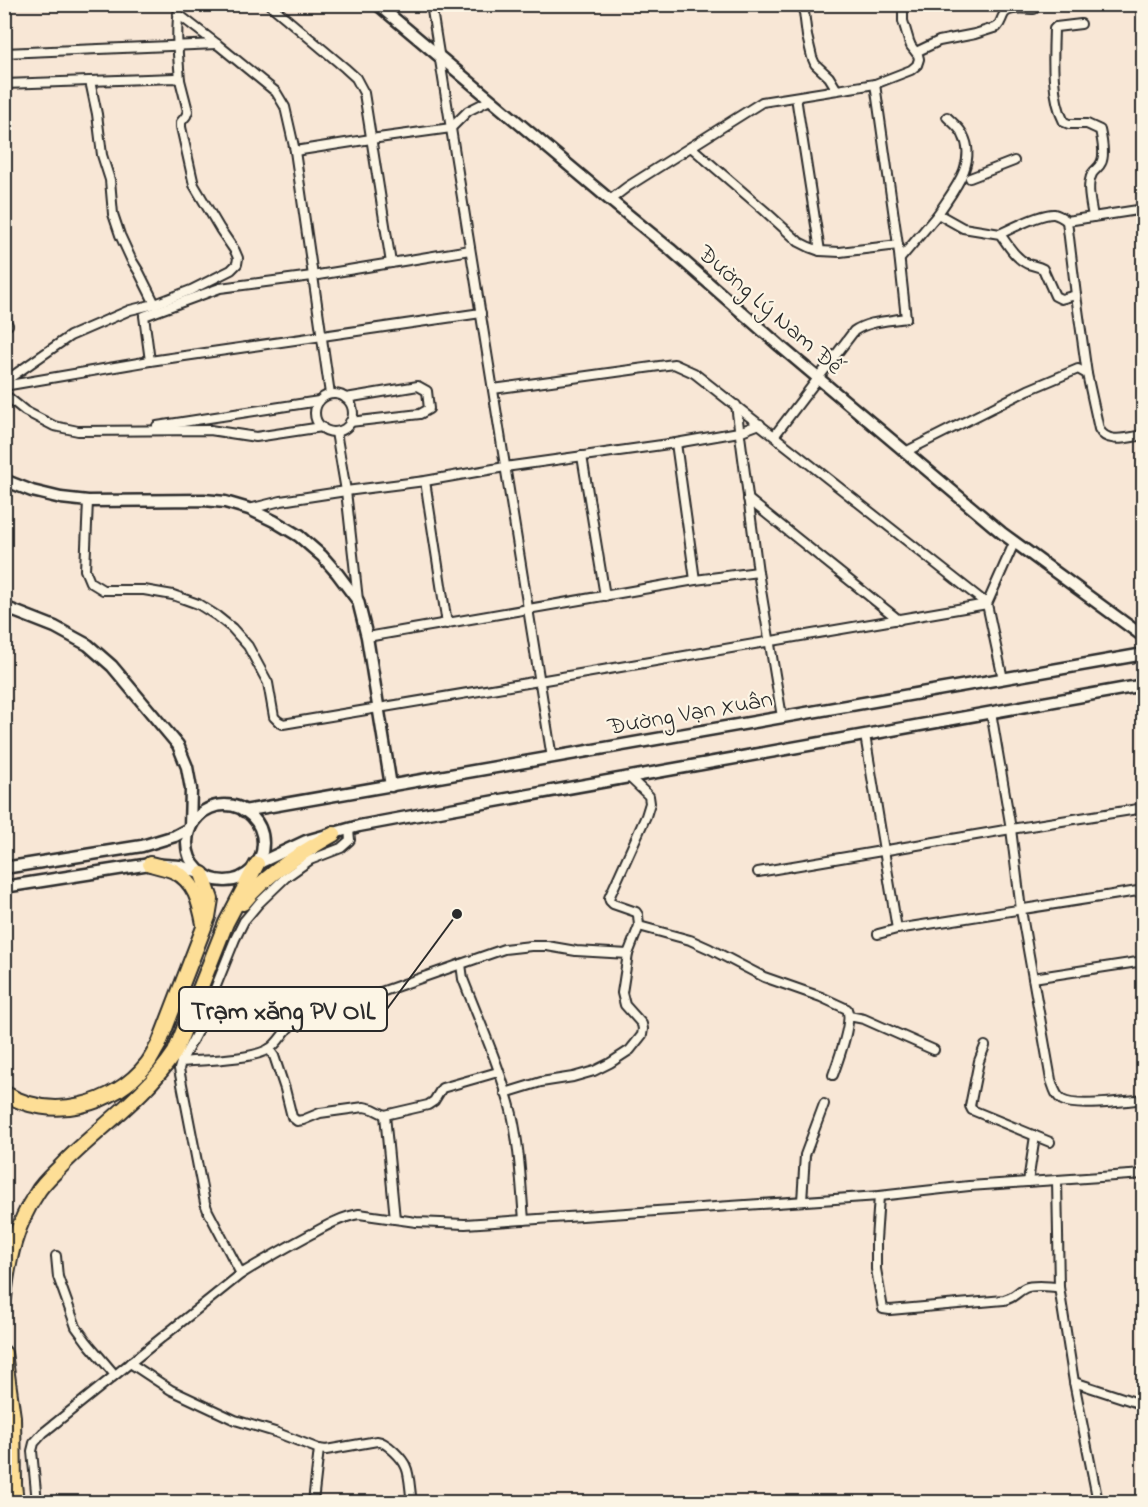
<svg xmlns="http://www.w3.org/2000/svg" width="1148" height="1507" viewBox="0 0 1148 1507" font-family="'Indie Flower',sans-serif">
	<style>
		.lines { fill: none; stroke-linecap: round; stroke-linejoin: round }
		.street-casing { stroke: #2b2b2b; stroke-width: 12 }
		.secondary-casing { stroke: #2b2b2b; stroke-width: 15 }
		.highway-casing { stroke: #2b2b2b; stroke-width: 18 }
		.street { stroke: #fcf5e5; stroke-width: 8 }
		.secondary { stroke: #fcf5e5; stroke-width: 10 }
		.highway { stroke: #fdde96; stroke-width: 14 }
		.labels { text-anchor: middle; stroke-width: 4.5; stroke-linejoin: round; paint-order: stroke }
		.street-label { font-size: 24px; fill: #2b2b2b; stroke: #fcf5e5 }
		.leader { fill: none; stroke: #2b2b2b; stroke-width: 2 }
		.callout-dot { fill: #2b2b2b; stroke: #fcf5e5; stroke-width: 2 }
		.callout { fill: #fcf5e5; stroke: #2b2b2b; stroke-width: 2 }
		.callout-label { font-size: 26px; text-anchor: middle; font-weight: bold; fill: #2b2b2b }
	</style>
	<rect width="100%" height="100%" fill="#f8e7d6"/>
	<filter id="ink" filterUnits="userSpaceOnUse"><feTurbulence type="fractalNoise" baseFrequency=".0167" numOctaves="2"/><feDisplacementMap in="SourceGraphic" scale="12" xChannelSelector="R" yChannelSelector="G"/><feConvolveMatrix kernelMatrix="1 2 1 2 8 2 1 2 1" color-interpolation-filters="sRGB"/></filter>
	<g filter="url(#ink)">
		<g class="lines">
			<defs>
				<g id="street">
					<polyline points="269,4 345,68 356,78 364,93 391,263"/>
					<polyline points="431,4 552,758"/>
					<polyline points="803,4 807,36 812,57 815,64 829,77 837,90"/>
					<polyline points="178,14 217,44 276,92 285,107 295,151 330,394"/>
					<path d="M 1081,24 L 1056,27 L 1054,29 C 1053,57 1051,97 1064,122 L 1069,124 L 1087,124 L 1100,130 C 1102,139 1105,156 1101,163 C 1099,168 1094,170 1092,174 C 1086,186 1091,204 1093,217"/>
					<path d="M 916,52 L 939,41 L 975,34 L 997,27 C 1001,23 1001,19 1004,14 C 1009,6 1025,9 1034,9"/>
					<polyline points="4,53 217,44"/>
					<path d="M 180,80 C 178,55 175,29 180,4"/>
					<polyline points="90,81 97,114 102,155 110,180 113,214 120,235 131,259 139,272 155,304"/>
					<polyline points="4,84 175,78 180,80 188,111 186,116 181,122 181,127 194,185 220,229 235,251 238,258 237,264 231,270 191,290 155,304 130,310 70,336 4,382"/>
					<polyline points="875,84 898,245"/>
					<polyline points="796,97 820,251"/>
					<path d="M 691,147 L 765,211 L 799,242 L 809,247 L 820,251 L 840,252 L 898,245 L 906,318 C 889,321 868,321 854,331 L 775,435"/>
					<polyline points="295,151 371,139 451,128 468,111 490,100"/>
					<polyline points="970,178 1014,161"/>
					<polyline points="610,200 627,187 762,102 875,84 911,70 917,65 919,59 918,55 911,46 909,41 903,21 903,4"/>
					<path d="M 938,214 C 952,192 978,163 963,135 C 960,128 953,123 947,117"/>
					<path d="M 1000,234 C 1012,228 1041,213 1054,214 C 1059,215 1063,218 1067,221"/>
					<path d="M 900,259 L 938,214 L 963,228 L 1000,234 C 1008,245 1015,258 1028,264 C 1034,266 1038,266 1043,269 L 1055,296 L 1061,299 L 1076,295 L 1067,221 L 1144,209"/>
					<polyline points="1076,295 1087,374"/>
					<polyline points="4,319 8,325"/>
					<polyline points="150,361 144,316 220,288 312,276 470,250"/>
					<polyline points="4,386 150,361 481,313"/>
					<polyline points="493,389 674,364 694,373 987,604 1003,679"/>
					<polyline points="4,394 25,411 54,426 78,431 210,430 256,437 322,427"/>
					<circle cx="334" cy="413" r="19"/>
					<polyline points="346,398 418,386 427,391 429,409 420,414 350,422"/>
					<polyline points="736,405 758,572 782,717"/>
					<polyline points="157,426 319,401"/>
					<polyline points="336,432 346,491 358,600"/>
					<polyline points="676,443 695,580"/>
					<path d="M 905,452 L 1028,390 L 1078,369 L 1087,374 L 1099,429 C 1107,445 1129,437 1144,435"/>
					<polyline points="582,456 605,596"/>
					<polyline points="425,481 447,624"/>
					<polyline points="748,499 899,620"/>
					<polyline points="88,501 85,570 90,582 103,590 144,590 173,595 198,604 217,616 232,628 248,646 268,683 274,717 278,721 283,724 539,681 987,604 1014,543"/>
					<polyline points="249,509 281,501 346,491 425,481 505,467 676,443 739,432 760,424"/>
					<polyline points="367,637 695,580 758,572"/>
					<path d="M 991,712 L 1011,829 L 1021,910 L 1051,1080 C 1054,1088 1055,1095 1062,1100 C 1075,1108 1127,1101 1144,1099"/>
					<polyline points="865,735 897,929"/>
					<polyline points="629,777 649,796 650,803 646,816 609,898 610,901 613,904 636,912 638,915 639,926"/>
					<path d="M 349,829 L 350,840 L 341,848 L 310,860 L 286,877 L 259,903 L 244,921 L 235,939 L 199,1028 L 181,1062 L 179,1069 L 205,1203 L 208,1211 L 241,1274 C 264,1260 287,1247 311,1234 C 326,1226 341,1217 359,1214 L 416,1222 L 465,1224 L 879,1196 L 969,1186 L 1144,1174"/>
					<polyline points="758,872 1011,829 1144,808"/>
					<polyline points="878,934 897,929 1144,890"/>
					<polyline points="1033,978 1144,961"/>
					<polyline points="849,1016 864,1019 934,1050"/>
					<polyline points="985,1046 979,1061 970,1106 972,1110 1050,1142"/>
					<polyline points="269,1049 274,1056 285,1089 292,1117 297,1121 303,1120 320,1113 364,1107 373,1109 385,1115 428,1105 434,1101 442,1088 498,1072"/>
					<path d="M 181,1062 C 203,1060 251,1060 269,1049 C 282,1041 284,1026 303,1017 L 361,999 L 461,964"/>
					<polyline points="505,1093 541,1082 573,1077 594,1071 610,1063 630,1050 642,1035 643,1029 642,1024 625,1005 622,993 628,954"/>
					<polyline points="385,1115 395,1219"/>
					<polyline points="1057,1180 1059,1287 1074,1382 1098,1502"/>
					<polyline points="1028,1182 1035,1136"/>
					<path d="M 879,1196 L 876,1240 L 876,1269 L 883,1309 L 890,1310 L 1004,1300 C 1015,1298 1016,1292 1025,1288 C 1034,1284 1049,1287 1059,1287"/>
					<polyline points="802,1201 805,1155 824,1104"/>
					<path d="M 524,1220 C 521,1185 520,1149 512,1114 C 501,1069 480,1023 463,979 L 461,964 L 504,949 L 531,946 L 547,946 L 576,951 L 628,954 L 639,926 L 690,940 L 710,949 L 764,977 L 821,997 L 847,1009 C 853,1021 838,1061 833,1075"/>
					<polyline points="56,1256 58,1277 76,1327 87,1342 115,1375"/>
					<path d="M 130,1363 L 171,1390 L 235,1420 L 275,1432 L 319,1449 L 326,1450 L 377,1441 C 387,1442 403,1459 406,1467 C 410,1475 410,1493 412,1502"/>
					<polyline points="1074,1382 1144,1405"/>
					<polyline points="37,1502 32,1451 34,1443 43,1433 241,1274"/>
					<polyline points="313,1502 319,1449"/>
				</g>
				<g id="secondary">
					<polyline points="377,4 610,200 670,249 780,346 1002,533 1144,637"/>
					<polyline points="4,480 32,491 61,498 88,501 204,500 225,502 249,509 274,521 299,536 322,556 337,573 358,601 367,637 391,786"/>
					<polyline points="4,607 55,627 88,645 112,666 178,745 187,767 191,789 190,828 175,836 142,846 4,868"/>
					<circle cx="225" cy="843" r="38"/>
					<polyline points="244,811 1144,654"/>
					<polyline points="257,864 306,841 359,826 434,812 1144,685"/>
					<polyline points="4,887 150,864 180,866 199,873"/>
				</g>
				<g id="highway">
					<path d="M 150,864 C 158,866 167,868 174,871 C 195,881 200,903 204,924"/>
					<path d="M 243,903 C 267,873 301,853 334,834"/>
					<path d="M 4,1093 C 51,1122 114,1106 147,1064 C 152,1058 155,1050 159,1044 L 208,917 L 211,899 L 202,874"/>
					<path d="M 4,1297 C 8,1259 16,1224 37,1193 C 44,1181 56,1172 65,1162 C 102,1125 146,1096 175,1052 L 226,923 L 257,864"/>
					<polyline points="4,1353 13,1417 14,1484"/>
					<polyline points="13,1475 16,1502"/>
				</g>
			</defs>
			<use href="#street" class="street-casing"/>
			<use href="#secondary" class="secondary-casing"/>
			<use href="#highway" class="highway-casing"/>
			<use href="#street" class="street"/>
			<use href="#secondary" class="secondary"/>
			<use href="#highway" class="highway"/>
		</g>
	</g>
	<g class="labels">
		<g class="street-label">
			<text transform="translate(771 309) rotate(41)" y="8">Đường Lý Nam Đế</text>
			<text transform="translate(690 712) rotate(-10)" y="8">Đường Vạn Xuân</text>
		</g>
	</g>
	<path class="leader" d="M457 914L387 1009"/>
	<circle class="callout-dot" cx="457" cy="914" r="6"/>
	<rect class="callout" x="179" y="987" width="208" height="44" rx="6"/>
	<g class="callout-label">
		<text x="283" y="1019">Trạm xăng PV OIL</text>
	</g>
	<rect width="1148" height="1507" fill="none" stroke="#fcf5e5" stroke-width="24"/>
	<rect x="12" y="12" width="1124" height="1483" fill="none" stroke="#2b2b2b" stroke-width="2" filter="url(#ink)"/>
</svg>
